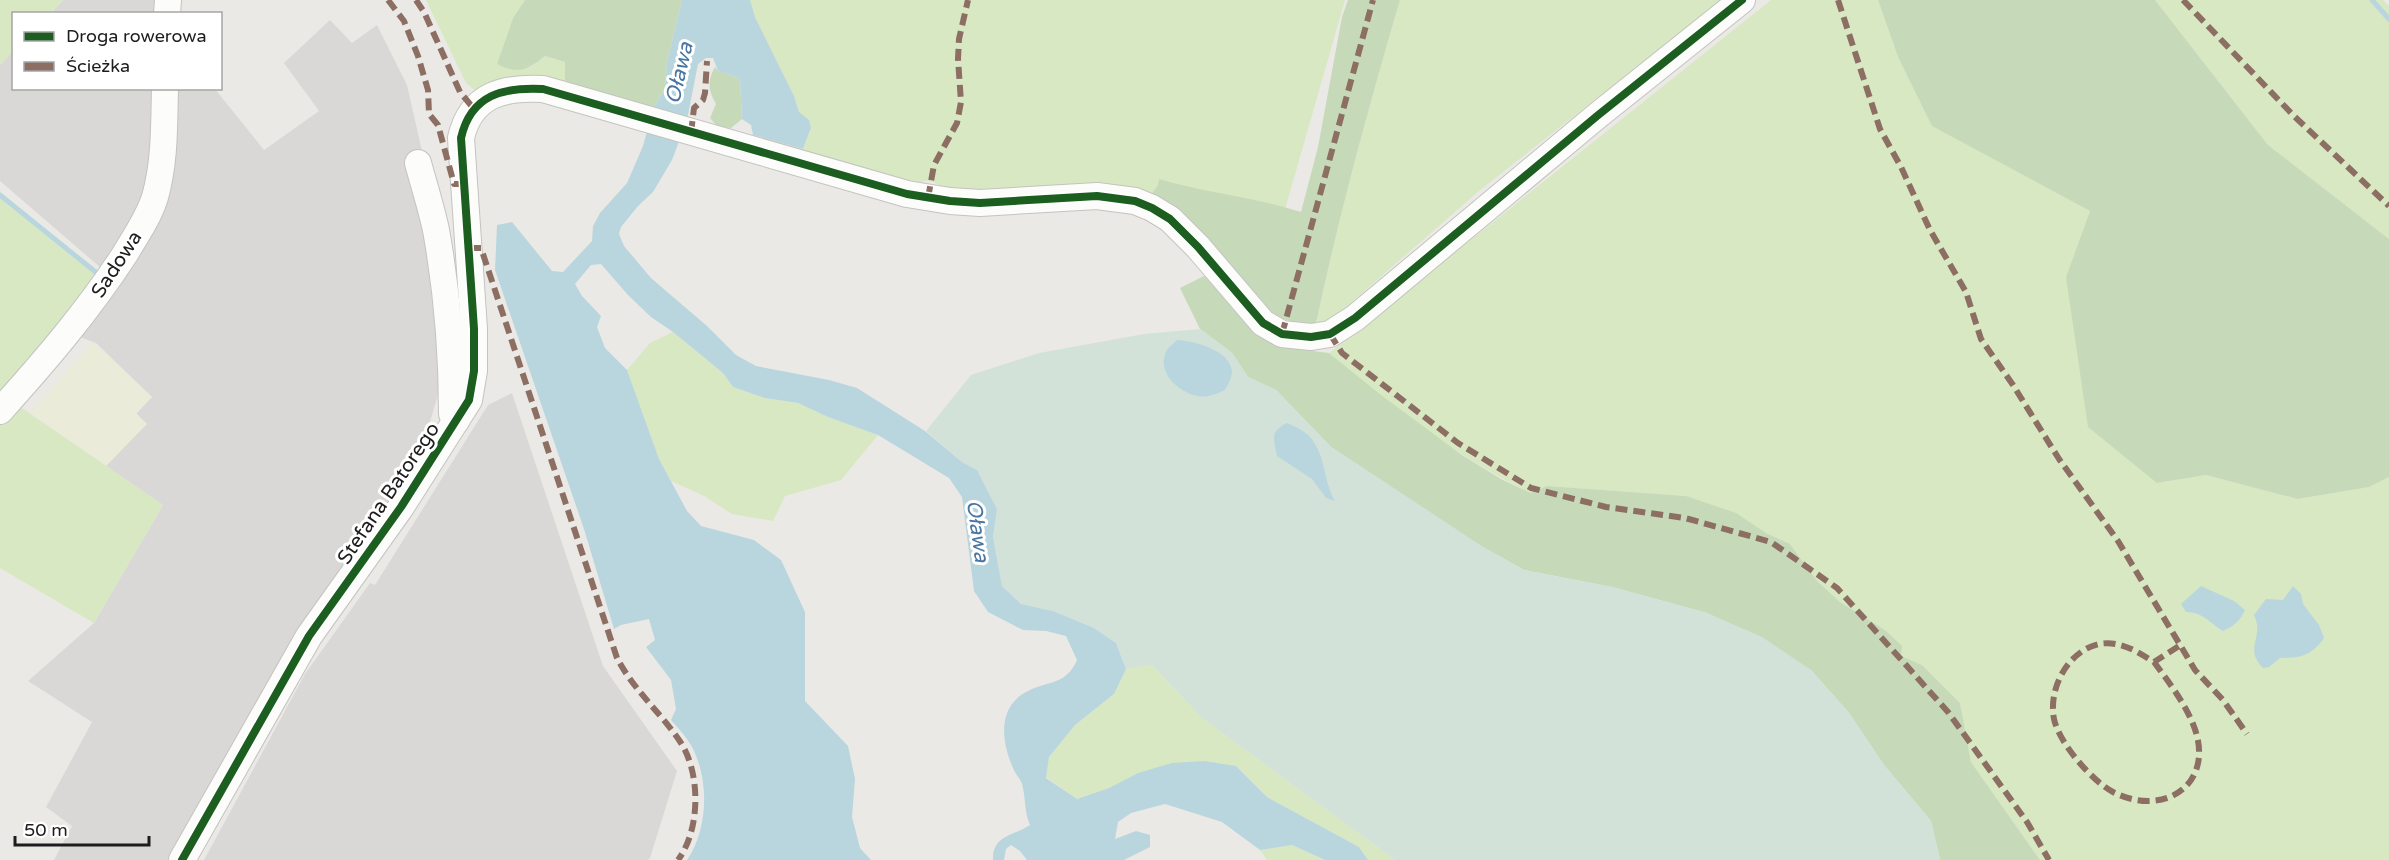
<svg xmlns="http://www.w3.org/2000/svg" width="2389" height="860" viewBox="0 0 2389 860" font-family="'Varela Round',sans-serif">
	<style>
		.residential { fill: #dad8d6 }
		.farmland { fill: #eaebd8 }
		.grass { fill: #d7e8c3 }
		.forest { fill: #c6daba }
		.wetland { fill: #d3e2d9 }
		.water { fill: #b9d6de }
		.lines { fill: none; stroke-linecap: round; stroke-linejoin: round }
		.stream { stroke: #b9d6de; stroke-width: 5 }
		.minor-casing { stroke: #c4c3c1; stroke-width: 28 }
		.minor { stroke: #fcfcfb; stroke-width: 26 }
		.quiet { stroke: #8d6e63; stroke-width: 6; stroke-dasharray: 12 6; stroke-linecap: butt }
		.cycleway-casing { stroke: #fff; stroke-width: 11 }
		.cycleway { stroke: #1b5e20; stroke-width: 8 }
		.labels { text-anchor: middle; stroke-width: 6; stroke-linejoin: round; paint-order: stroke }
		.street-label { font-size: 20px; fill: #1d1d1d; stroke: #fff }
		.water-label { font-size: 21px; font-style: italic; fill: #4876a2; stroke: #fff }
	</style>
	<rect width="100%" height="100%" fill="#ebe9e5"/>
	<g class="residential">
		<polygon points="63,0 160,0 160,13 50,14"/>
		<polygon points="330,20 352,43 377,25 407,85 424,160 421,198 441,384 421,453 393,501 320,601 249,715 169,860 54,860 72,826 46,807 92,722 28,681 94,623 163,505 106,466 146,424 136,414 152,397 96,343 74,335 115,280 0,181 0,65 13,51 14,88 215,89 264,150 319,111 284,63"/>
		<polygon points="512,393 603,666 677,771 650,858 648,860 204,860 305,674 370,583 375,585 488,405"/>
	</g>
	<polygon class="farmland" points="93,342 152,397 136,413 147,424 106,466 30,413"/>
	<g class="grass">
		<polygon points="0,0 63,0 50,13 14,14 13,51 0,65"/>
		<polygon points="426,0 525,0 513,18 497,64 531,67 545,56 565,62 565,80 579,92 478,93 466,83"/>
		<path d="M 703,0 L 1345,0 L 1258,304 L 1154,202 L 948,194 C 932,178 930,178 909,186 L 800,157 L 811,129 L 799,112 L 794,96 L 755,17 Z"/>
		<path d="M 1400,0 L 1721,0 L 1479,191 L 1322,328 L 1313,328 L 1317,319 C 1340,211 1369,106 1400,0 Z"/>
		<path d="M 1771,0 L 1878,0 L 1898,57 L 1932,125 L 2090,211 L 2066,277 L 2157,483 L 2206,475 L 2299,499 L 2368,487 L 2389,477 L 2389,860 L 2040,860 L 1971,762 L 1960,703 L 1922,665 L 1900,656 L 1885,630 L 1840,602 L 1817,581 L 1790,544 L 1686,496 L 1547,486 L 1531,493 C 1457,458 1392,405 1329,353 Z"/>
		<polygon points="2155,0 2383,0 2389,6 2389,239 2268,145"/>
		<polygon points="0,198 99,278 0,397"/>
		<polygon points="673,332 723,373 733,387 765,398 798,403 828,417 878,435 841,480 785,496 773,521 732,514 704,496 671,481 659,459 627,370 650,343"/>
		<polygon points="16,404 163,505 94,623 0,568 0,423"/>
		<polygon points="1152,665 1202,718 1395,860 1368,860 1359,847 1267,797 1236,766 1138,773 1109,788 1077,799 1046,777 1049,757 1075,725 1114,694 1126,669"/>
		<polygon points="1292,845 1325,860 1267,860 1260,850"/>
	</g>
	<g class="forest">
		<path d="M 525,0 L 682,0 L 667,62 L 665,88 L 653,109 L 579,92 L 565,80 L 565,62 L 545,56 C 528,70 518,75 497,64 L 513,18 Z"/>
		<path d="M 1348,0 L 1400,0 C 1369,106 1340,211 1317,319 L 1313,328 L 1277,317 L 1245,287 L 1212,243 L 1187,217 L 1151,195 L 1158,185 L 1159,179 C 1206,193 1254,197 1301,212 L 1318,147 L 1342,17 Z"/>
		<polygon points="1878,0 2155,0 2268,145 2389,239 2389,477 2369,487 2298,499 2206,475 2157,483 2088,427 2066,277 2090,211 1932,126 1898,57"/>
		<path d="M 715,67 L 718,71 L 740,78 L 742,119 L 731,128 L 718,127 L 710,118 L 716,104 C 708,90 707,81 715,67 Z"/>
		<polygon points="1204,276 1267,336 1305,350 1329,353 1381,395 1462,455 1501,479 1531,493 1547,486 1686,496 1736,513 1766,533 1790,544 1817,581 1840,602 1885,630 1902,646 1901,656 1922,665 1960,703 1971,762 2040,860 1940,860 1931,821 1884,765 1849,713 1811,670 1707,613 1612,587 1524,570 1481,546 1331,447 1276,390 1248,377 1232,353 1200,329 1180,288"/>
	</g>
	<polygon class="wetland" points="1200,329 1232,353 1248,377 1276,390 1331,447 1481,546 1524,570 1612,587 1707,613 1762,637 1811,670 1849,713 1884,765 1931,821 1940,860 1395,860 1202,718 1152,665 1126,669 1116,643 1094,628 1053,611 1021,604 1002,586 993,537 997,509 977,470 962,462 926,431 971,375 1039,353 1144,334"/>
	<g class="water">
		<path d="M 682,0 L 750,0 L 755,17 L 794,96 L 799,112 L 809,120 L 811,128 L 803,149 L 753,135 L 751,125 L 742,119 L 740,78 L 718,71 L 713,58 L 706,58 L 698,64 L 687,120 L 672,160 L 653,192 L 638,206 L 621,227 L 619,234 L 624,246 L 651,278 L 707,326 L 736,355 L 756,366 L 829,380 L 857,388 L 925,431 L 962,462 L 977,470 L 997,509 L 993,537 L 1002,586 L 1021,604 L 1053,611 L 1094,628 L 1116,643 L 1126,669 L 1114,694 L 1075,725 L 1049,757 L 1046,778 L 1077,799 L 1109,788 L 1138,773 L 1172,763 L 1204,761 L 1236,766 L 1267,797 L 1359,847 L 1368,860 L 1325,860 L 1292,845 L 1260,850 L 1222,822 L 1165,804 L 1131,813 L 1118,822 L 1115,839 L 1136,831 L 1150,835 L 1150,847 L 1124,860 L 1027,860 L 1020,851 L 1011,845 L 1006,849 L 1004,860 L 993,860 C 992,835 1014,836 1030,825 C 1024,812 1026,798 1022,784 C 1020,778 1015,774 1013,768 C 1001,741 997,706 1028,691 C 1050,680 1066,685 1077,660 L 1066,636 L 1046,631 L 1023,630 L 988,612 L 974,591 L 962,497 L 949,478 L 878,435 L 828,417 L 798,403 L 765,398 L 733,387 L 723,373 L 673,332 L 651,317 L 628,295 L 601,264 L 591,265 L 575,284 L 582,296 L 601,316 L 597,327 L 605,348 L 627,370 L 659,459 L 687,511 L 701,526 L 754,540 L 781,560 L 805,612 L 805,701 L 848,746 L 855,779 L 852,817 L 860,848 L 871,860 L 687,860 C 709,828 710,775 689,742 C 684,734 677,727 671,720 L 676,709 L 671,680 L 646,647 L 655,640 L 649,619 L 621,625 L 614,629 L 584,529 L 495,270 L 497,225 L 512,222 L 552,271 L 563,272 L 592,241 L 593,226 L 600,213 L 627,183 L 643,146 L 653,109 L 665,88 L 667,62 Z"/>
		<path d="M 1177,340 C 1194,341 1231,350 1232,372 C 1232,378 1228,384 1225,390 C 1216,394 1207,398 1197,396 C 1178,392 1155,371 1167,350 C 1169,347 1174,343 1177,340 Z"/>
		<path d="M 1287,423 C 1294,426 1303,430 1308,435 C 1326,452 1323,481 1335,501 L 1326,498 L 1312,479 L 1277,456 C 1274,438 1269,432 1287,423 Z"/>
		<path d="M 2201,586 L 2234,601 L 2245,610 C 2240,621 2234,626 2223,631 C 2210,623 2203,612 2186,612 L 2181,604 Z"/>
		<path d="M 2293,586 L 2301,594 L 2303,604 L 2319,625 L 2324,638 C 2311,656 2301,658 2280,658 L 2269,667 L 2263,668 C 2243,648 2265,637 2254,615 L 2266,599 L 2283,600 Z"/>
	</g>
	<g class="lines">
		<g class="stream">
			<polyline points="2372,0 2389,19"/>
			<polyline points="0,195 98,274"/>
		</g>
		<defs>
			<g id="minor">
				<polyline points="167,14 168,0"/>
				<path d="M 418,163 C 424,185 431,207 436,230 C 447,291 452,352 452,414 L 456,421"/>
				<path d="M 0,411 C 45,361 88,311 125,254 C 135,237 149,217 155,197 C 165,162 164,125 165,88"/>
				<path d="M 182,860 L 309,636 L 401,507 L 469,400 L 474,371 L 474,329 L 461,138 C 471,94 504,87 543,89 L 907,194 L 950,201 L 980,203 L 1097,196 L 1135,201 L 1152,208 L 1170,219 L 1198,247 L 1263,323 L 1282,334 L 1311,337 L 1330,334 L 1355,318 L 1597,116 L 1742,0"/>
			</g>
		</defs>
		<use href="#minor" class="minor-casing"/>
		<use href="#minor" class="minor"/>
		<g class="quiet">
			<polyline points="388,0 404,21 418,56 428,90 429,114 438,125 454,184 463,184"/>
			<polyline points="416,0 424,12 460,92 474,109"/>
			<polyline points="1838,0 1880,129 1901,167 1930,230 1966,292 1981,339 2013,385 2059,459 2118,541 2195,670 2223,700 2247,734"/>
			<polyline points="2183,0 2294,116 2389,206"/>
			<polyline points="691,133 694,108 703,100 705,93 707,61"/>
			<polyline points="928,198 934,165 957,123 961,102 958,59 959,39 968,0"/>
			<path d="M 469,248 L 481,248 L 617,658 C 633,689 659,711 679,740 C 701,771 701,829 678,860"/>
			<polyline points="1282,334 1373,0"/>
			<polyline points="1330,334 1342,353 1458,443 1531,488 1606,507 1685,518 1771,542 1837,588 1948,712 2027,822 2049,860"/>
			<path d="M 2154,662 C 2168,681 2184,702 2193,724 C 2217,782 2166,819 2113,792 C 2092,781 2059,743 2054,719 C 2048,688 2068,651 2099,644 C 2120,640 2138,652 2154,662 L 2179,646"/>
		</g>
		<defs>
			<path id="cycleway" d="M 182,860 L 309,636 L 401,507 L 469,400 L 474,371 L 474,329 L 461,138 C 471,94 504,87 543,89 L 907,194 L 950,201 L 980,203 L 1097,196 L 1135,201 L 1152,208 L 1170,219 L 1198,247 L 1263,323 L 1282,334 L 1311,337 L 1330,334 L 1355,318 L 1597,116 L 1742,0"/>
		</defs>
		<use href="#cycleway" class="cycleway-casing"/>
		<use href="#cycleway" class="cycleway"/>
	</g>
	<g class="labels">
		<g class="street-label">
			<text transform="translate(116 264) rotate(-57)" y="7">Sadowa</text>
			<text transform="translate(388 493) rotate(-56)" y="7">Stefana Batorego</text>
		</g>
		<g class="water-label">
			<text transform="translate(679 73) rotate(-77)" y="7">Oława</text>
			<text transform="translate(978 531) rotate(82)" y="7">Oława</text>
		</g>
	</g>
	<rect x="12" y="12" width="210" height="78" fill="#ffffff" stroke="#a5a5a5" stroke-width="1.5"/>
	<rect x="24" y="32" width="30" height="9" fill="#1b5e20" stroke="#a5a5a5" stroke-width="1.5"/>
	<text x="66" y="42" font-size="18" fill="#1d1d1d">Droga rowerowa</text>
	<rect x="24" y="62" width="30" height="9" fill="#8d6e63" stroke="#a5a5a5" stroke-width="1.5"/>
	<text x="66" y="72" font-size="18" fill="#1d1d1d">Ścieżka</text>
	<path d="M15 836v9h134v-9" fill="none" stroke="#1d1d1d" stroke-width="3"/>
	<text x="24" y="836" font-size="18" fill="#1d1d1d" stroke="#ffffff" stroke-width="4.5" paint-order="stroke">50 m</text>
</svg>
